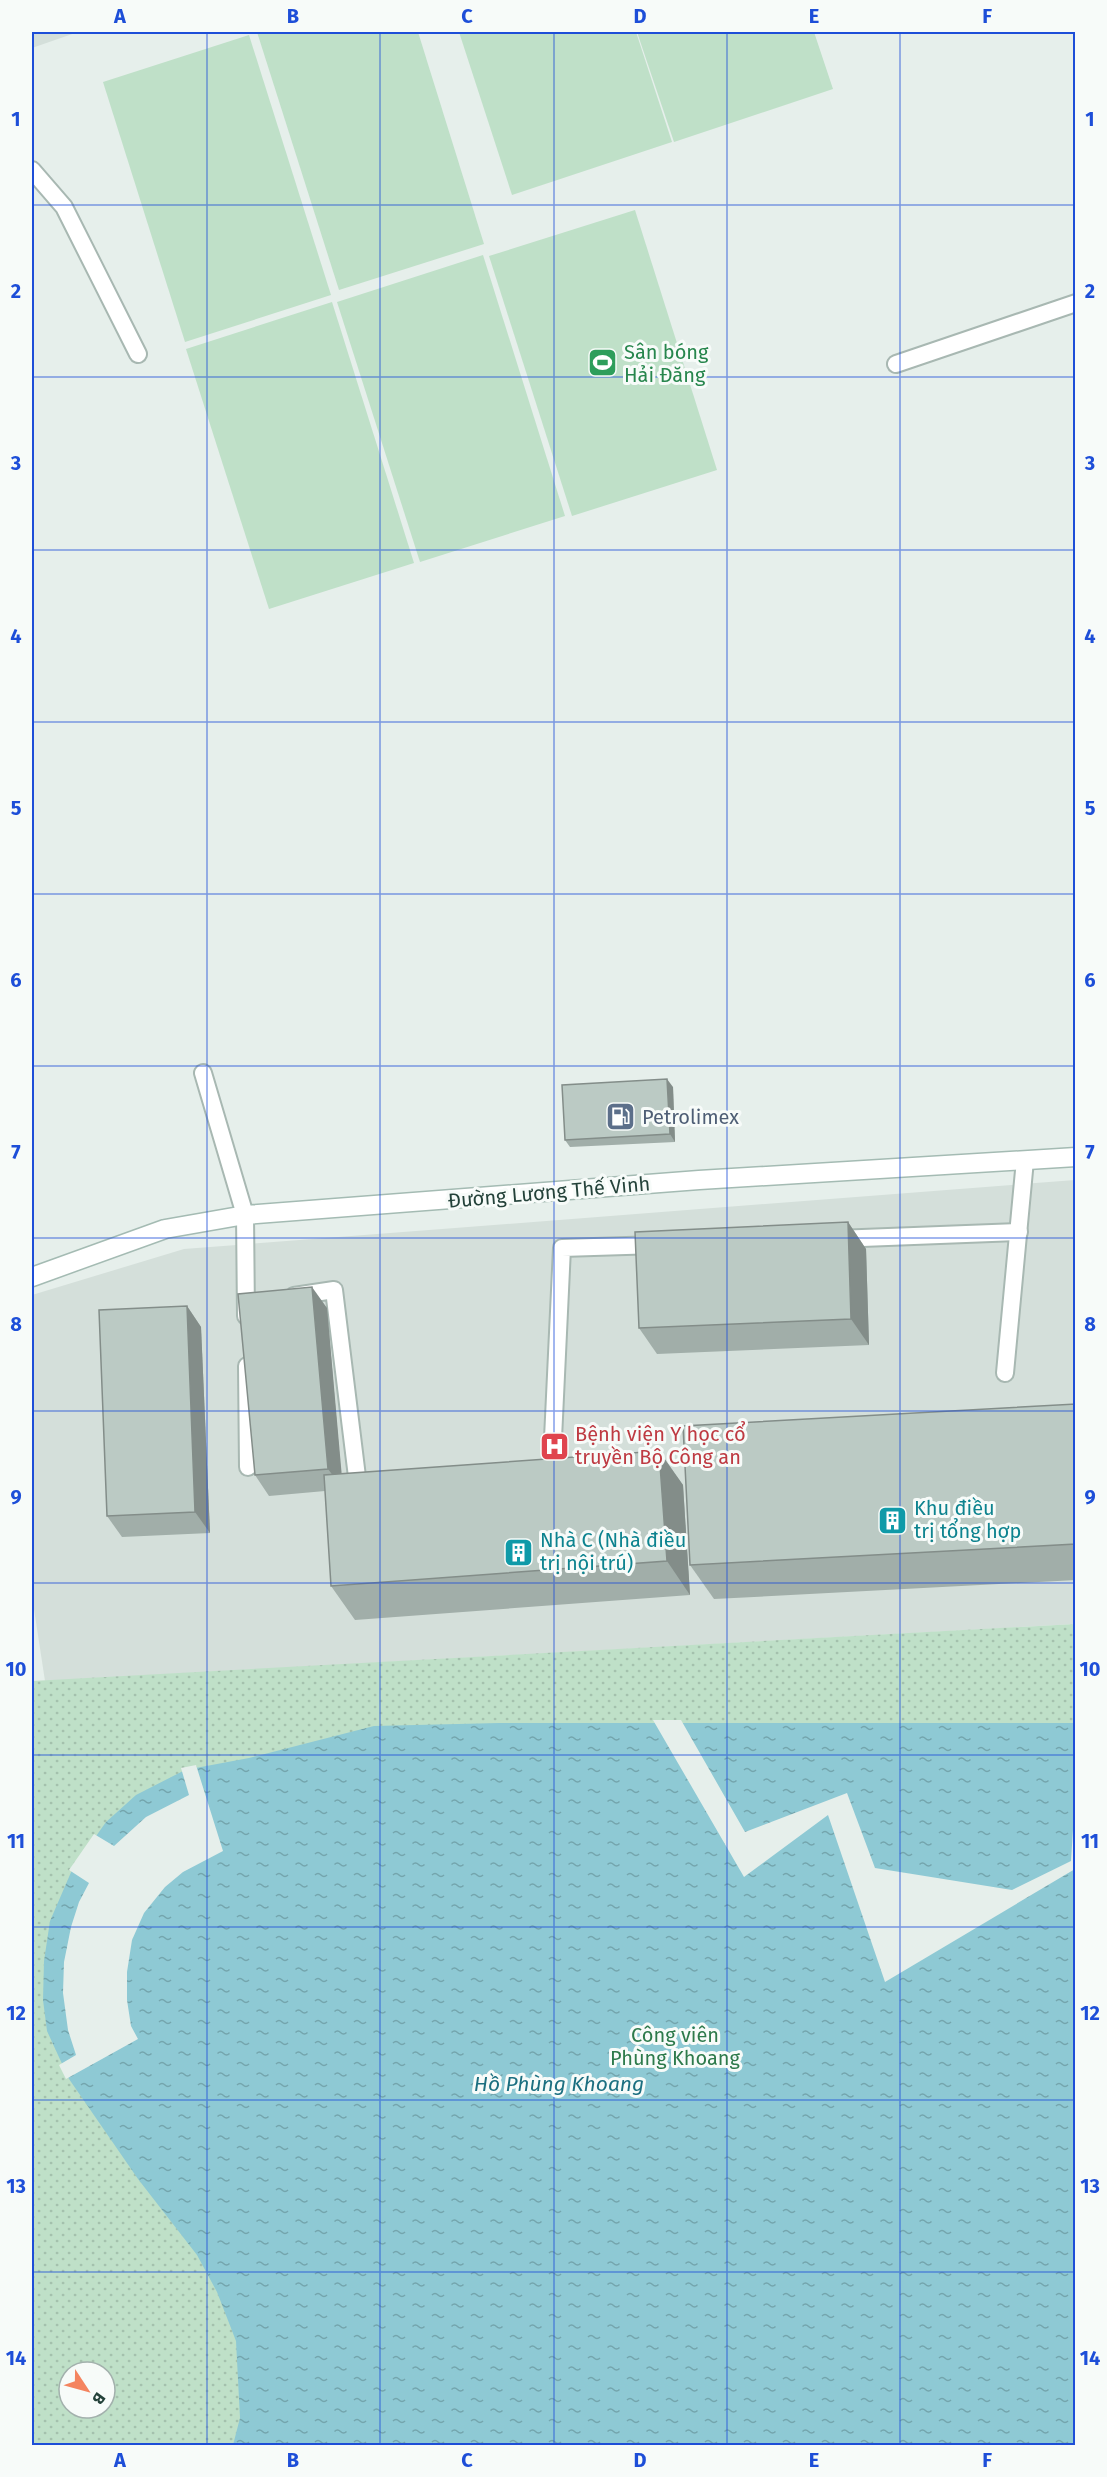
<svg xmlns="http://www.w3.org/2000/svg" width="1107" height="2477" viewBox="0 0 1107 2477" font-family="'Fira Sans',sans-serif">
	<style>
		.built { fill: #d4dfda }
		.grass { fill: url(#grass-dots); fill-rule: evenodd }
		.garden { fill: #bfe0c8 }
		.water { fill: url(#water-ripples) }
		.pier { fill: #e6efeb }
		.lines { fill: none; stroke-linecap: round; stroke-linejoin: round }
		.lane-casing { stroke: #a8b8b2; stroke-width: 20 }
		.secondary-casing { stroke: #a4bbb3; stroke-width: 21 }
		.lane { stroke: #fff; stroke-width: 16 }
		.secondary { stroke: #fff; stroke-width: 18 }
		.wall { fill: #a1aea9 }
		.shaded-wall { fill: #838d89 }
		.building { fill: #bbcac4; stroke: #838d89; stroke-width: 1.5 }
		.grid { fill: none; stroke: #1d4ed8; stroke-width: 1.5; stroke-opacity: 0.55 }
		.labels { text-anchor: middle; stroke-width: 6; stroke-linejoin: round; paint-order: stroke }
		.leisure-label { font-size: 20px; fill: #27864d; stroke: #f7fbf9; text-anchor: start }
		.service-label { font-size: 20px; fill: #4e5e75; stroke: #f7fbf9; text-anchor: start }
		.street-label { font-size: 20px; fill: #24423a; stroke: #f7fbf9 }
		.health-label { font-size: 20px; fill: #be3a42; stroke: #f7fbf9; text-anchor: start }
		.culture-label { font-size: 20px; fill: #0d838f; stroke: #f7fbf9; text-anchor: start }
		.park-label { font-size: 20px; fill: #2d7a4b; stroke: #f7fbf9 }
		.water-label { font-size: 21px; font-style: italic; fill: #1c6f80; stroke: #f7fbf9 }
		.neatline { fill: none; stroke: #1d4ed8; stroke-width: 2 }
		.grid-label { font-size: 20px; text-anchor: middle; font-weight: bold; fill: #1d4ed8 }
	</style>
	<defs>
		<pattern id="grass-dots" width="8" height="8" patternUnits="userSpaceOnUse" patternTransform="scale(1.5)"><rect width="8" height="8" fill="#bfe0c8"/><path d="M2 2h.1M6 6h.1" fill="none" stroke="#a4c1ad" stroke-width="1.8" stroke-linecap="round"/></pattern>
		<pattern id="water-ripples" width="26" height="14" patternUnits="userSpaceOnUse" patternTransform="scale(1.5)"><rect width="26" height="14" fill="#8ec9d4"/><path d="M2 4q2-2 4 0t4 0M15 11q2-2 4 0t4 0" fill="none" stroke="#74a5ad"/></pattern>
	</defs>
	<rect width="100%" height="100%" fill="#e6efeb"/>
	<g class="built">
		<polygon points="32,32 78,32 32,48"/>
		<polygon points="1075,1180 1075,1624 45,1681 32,1596 32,1295 184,1249"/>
	</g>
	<path class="grass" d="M 1075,1624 L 1075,2445 L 32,2445 L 32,1681 ZM 69,2372 L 105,2372 L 105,2408 L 69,2408 Z"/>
	<g class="garden">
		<polygon points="257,32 418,32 484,244 339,290"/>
		<polygon points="459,32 636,32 672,142 512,195"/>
		<polygon points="637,32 814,32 833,89 674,142"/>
		<polygon points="249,35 331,295 185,342 103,82"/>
		<polygon points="635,210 717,470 572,516 489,256"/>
		<polygon points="483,255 565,516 420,562 337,302"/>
		<polygon points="332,302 414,563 269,609 186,349"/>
	</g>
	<polygon class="water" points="499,1723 1075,1723 1075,2445 233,2445 240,2418 236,2341 217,2292 197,2255 138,2179 69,2079 47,2031 43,2000 44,1961 50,1921 72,1870 106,1822 136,1795 185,1770 249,1758 374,1726"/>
	<g class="pier">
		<polygon points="653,1720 681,1720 745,1832 847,1793 875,1868 1012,1890 1071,1861 1075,1798 1075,1869 885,1982 828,1815 744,1877"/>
		<polygon points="196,1765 223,1851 183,1872 165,1887 144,1913 132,1940 127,1972 127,2000 131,2026 138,2039 66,2079 59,2065 76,2055 68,2030 63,1993 64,1962 71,1927 79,1902 89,1883 69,1870 94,1834 114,1846 146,1817 189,1795 181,1768"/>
	</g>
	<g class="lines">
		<defs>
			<g id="lane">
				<polyline points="32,170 64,207 138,354"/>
				<polyline points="896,364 1076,303"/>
				<polyline points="203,1073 245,1215 246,1316"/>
				<polyline points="836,1239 1019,1232"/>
				<polyline points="294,1296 334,1290 359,1493 362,1493"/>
				<polyline points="247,1366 248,1467"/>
				<polyline points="1005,1373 1025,1160"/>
				<polyline points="551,1481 562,1248 658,1245"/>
			</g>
			<polyline id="secondary" points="32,1277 165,1229 245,1215 699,1180 1076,1157"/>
		</defs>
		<use href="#lane" class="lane-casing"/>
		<use href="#secondary" class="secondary-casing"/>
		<use href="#lane" class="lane"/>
		<use href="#secondary" class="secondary"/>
	</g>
	<g class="wall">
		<polygon points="673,1087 675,1142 570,1147 565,1140"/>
		<polygon points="848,1222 866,1249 869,1345 657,1354 639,1328"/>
		<polygon points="187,1306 201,1327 210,1533 122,1537 107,1516"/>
		<polygon points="327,1308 341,1474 659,1451 683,1485 690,1595 355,1620 331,1586 325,1491 269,1496 255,1475"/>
		<polygon points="1076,1404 1076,1580 714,1599 690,1565"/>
	</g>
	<g class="shaded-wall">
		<polygon points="667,1079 673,1087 675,1142 670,1134"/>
		<polygon points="848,1222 866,1249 869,1345 851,1319"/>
		<polygon points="312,1287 327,1308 343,1489 328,1469"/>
		<polygon points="187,1306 201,1327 210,1533 195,1512"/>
		<polygon points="659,1451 683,1485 690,1595 667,1561"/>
	</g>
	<g class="building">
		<polygon points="667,1079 670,1134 565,1140 562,1085"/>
		<polygon points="848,1222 851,1319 639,1328 635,1232"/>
		<polygon points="312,1287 328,1469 255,1475 238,1294"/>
		<polygon points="187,1306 195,1512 107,1516 99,1310"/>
		<polygon points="1076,1404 1076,1544 690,1565 683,1426"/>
		<polygon points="659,1451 667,1561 331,1586 324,1475"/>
	</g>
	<path class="grid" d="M 207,32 L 207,2446M 380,32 L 380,2446M 554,32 L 554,2446M 727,32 L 727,2446M 900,32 L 900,2446M 32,205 L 1076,205M 32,377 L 1076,377M 32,550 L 1076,550M 32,722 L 1076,722M 32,894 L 1076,894M 32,1066 L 1076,1066M 32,1238 L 1076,1238M 32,1411 L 1076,1411M 32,1583 L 1076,1583M 32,1755 L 1076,1755M 32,1927 L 1076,1927M 32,2100 L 1076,2100M 32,2272 L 1076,2272"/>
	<defs>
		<symbol id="stadium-square" viewBox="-11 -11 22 22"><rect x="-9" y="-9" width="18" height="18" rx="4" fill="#2e9e5b" stroke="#f7fbf9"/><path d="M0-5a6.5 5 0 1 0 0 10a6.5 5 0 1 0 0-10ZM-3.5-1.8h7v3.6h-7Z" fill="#fff"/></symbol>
		<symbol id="fuel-square" viewBox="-11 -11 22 22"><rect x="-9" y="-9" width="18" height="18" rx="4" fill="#5c6f8a" stroke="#f7fbf9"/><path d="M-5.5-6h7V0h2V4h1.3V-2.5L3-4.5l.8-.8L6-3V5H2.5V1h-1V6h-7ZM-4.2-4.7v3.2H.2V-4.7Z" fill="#fff"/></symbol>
		<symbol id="hospital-square" viewBox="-11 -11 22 22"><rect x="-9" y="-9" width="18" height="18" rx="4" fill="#e0444e" stroke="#f7fbf9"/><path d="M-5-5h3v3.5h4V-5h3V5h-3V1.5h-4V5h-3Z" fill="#fff"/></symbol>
		<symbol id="building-square" viewBox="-11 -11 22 22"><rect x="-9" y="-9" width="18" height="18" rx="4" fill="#0f9aa8" stroke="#f7fbf9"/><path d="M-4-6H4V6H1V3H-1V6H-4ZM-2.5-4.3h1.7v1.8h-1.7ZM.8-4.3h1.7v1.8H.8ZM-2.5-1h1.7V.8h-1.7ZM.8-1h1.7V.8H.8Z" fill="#fff"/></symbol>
	</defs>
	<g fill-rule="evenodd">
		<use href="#stadium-square" x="586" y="346" width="33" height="33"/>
		<use href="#fuel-square" x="604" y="1100" width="33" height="33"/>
		<use href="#hospital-square" x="538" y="1430" width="33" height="33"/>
		<use href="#building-square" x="876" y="1504" width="33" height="33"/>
		<use href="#building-square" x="502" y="1536" width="33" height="33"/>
	</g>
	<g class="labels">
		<g class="leisure-label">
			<text x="624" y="359">Sân bóng<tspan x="624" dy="23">Hải Đăng</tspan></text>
		</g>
		<g class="service-label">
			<text x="642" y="1124">Petrolimex</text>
		</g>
		<g class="street-label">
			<text transform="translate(549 1192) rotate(-5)" y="7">Đường Lương Thế Vinh</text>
		</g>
		<g class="health-label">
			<text x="575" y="1441">Bệnh viện Y học cổ<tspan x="575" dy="23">truyền Bộ Công an</tspan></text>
		</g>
		<g class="culture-label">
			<text x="914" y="1515">Khu điều<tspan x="914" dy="23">trị tổng hợp</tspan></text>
			<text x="540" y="1547">Nhà C (Nhà điều<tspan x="540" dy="23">trị nội trú)</tspan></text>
		</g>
		<g class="park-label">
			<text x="675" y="2042">Công viên<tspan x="675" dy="23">Phùng Khoang</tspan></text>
		</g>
		<g class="water-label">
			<text x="559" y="2091">Hồ Phùng Khoang</text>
		</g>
	</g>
	<rect width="1107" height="2477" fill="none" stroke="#f7fbf9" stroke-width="66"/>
	<g transform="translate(87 2390) rotate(126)"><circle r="28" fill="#f7fbf9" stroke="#a3b1ad" stroke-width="1.5"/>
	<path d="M0-4.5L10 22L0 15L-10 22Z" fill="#f4845f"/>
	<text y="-9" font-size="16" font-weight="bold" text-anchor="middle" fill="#24423a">B</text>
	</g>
	<rect x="33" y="33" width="1041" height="2411" class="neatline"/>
	<g class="grid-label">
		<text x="120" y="23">A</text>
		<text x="293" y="23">B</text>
		<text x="467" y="23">C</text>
		<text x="640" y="23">D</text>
		<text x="814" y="23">E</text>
		<text x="987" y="23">F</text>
		<text x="16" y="126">1</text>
		<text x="1090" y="126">1</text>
		<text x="16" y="298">2</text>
		<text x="1090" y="298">2</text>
		<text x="16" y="470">3</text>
		<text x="1090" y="470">3</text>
		<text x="16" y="643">4</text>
		<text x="1090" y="643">4</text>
		<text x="16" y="815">5</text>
		<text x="1090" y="815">5</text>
		<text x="16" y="987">6</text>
		<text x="1090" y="987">6</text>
		<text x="16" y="1159">7</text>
		<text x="1090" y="1159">7</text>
		<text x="16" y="1331">8</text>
		<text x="1090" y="1331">8</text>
		<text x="16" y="1504">9</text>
		<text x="1090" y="1504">9</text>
		<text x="16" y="1676">10</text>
		<text x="1090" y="1676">10</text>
		<text x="16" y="1848">11</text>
		<text x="1090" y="1848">11</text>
		<text x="16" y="2020">12</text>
		<text x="1090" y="2020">12</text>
		<text x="16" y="2193">13</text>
		<text x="1090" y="2193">13</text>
		<text x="16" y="2365">14</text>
		<text x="1090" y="2365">14</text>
		<text x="120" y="2467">A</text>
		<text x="293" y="2467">B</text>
		<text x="467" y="2467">C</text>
		<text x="640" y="2467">D</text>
		<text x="814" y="2467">E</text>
		<text x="987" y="2467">F</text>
	</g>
</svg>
